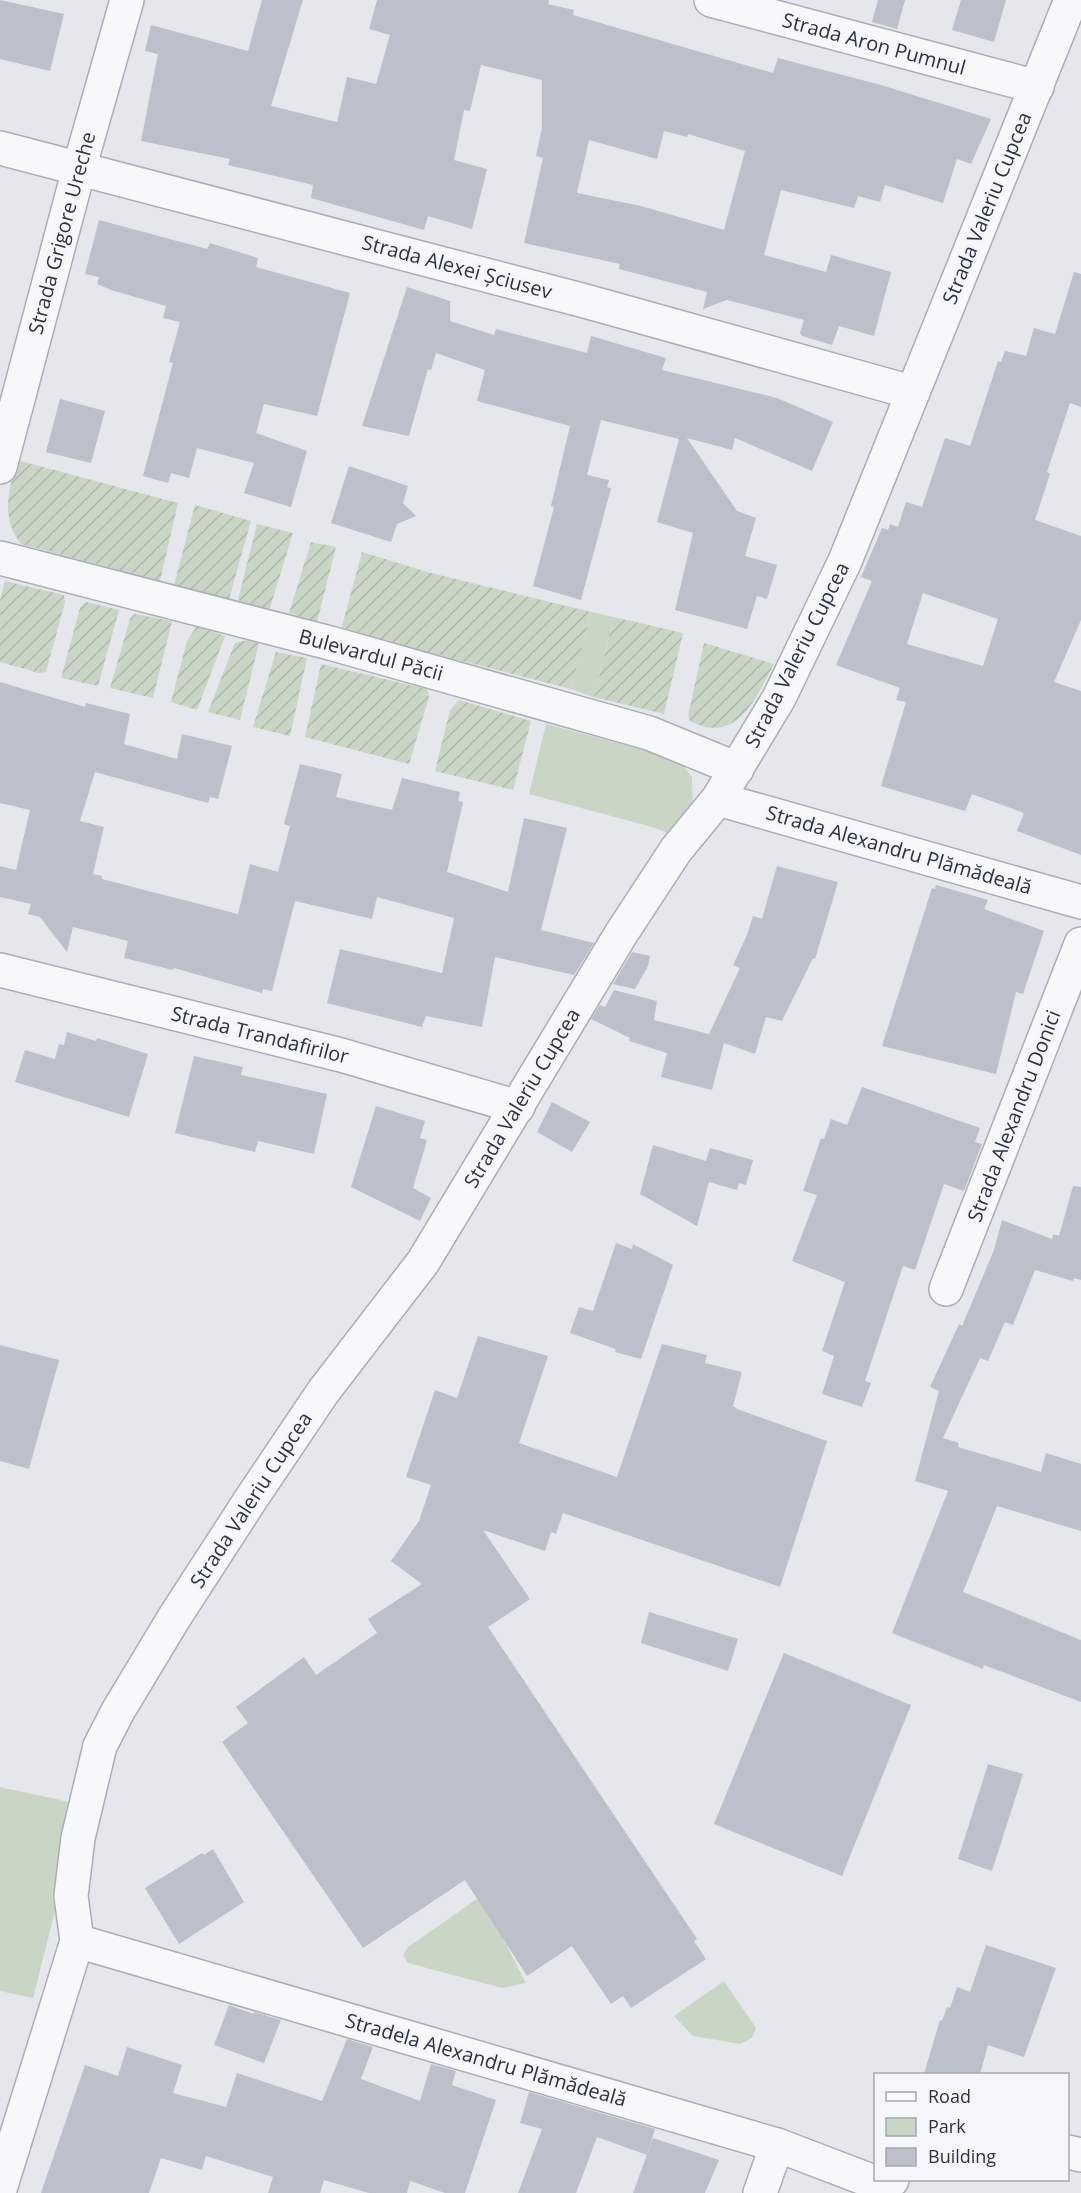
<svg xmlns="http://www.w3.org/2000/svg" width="1081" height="2193" viewBox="0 0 1081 2193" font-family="'Open Sans',sans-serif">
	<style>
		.green { fill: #c9d6c5 }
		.garden { fill: url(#garden-furrows) }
		.building { fill: #bbc0ca; fill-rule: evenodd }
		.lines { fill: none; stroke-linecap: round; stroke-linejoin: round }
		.street-casing { stroke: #a9aeb7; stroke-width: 36 }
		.street { stroke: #f7f8fa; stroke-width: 33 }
		.labels { text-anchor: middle; stroke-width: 6; stroke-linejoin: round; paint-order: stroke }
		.street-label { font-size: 20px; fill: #2b3445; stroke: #f4f6f9 }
	</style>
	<defs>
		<pattern id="garden-furrows" width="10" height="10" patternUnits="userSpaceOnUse" patternTransform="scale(1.5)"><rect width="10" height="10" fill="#c9d6c5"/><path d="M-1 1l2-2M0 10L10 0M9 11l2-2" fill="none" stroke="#adb8ab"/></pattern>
	</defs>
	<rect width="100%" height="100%" fill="#e4e7ec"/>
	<g class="green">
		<polygon points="591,612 614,617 594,697 571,689"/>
		<polygon points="546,724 678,759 692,777 693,815 673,835 652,827 529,794"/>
		<polygon points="0,1787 74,1803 57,1903 33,1998 0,1991"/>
		<polygon points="481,1896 526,1983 502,1988 408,1963 403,1955 408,1947"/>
		<polygon points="724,1981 756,2028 752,2038 740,2044 693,2036 674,2016"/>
	</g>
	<g class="garden">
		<path d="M 17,460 L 178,503 L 160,581 L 21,544 C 0,517 9,491 17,460 Z"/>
		<polygon points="195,505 251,521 229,599 174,585"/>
		<polygon points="257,524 293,533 269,611 238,600"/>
		<polygon points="311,542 336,547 317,622 289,613"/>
		<polygon points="362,552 431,573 591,612 571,689 341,630"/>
		<polygon points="5,581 64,595 65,602 46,672 39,673 0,662 0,600"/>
		<polygon points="86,602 119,610 98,686 61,678 80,608"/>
		<polygon points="134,614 172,621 153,698 110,688 130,619"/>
		<polygon points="614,617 683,633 664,714 594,697"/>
		<polygon points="197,626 225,636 197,710 171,702 187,641"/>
		<polygon points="248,640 259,643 240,720 208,712 235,643"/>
		<path d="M 704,643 L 774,664 C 756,697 737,746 690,721 L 688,716 Z"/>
		<polygon points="276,652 307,658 290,736 253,727"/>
		<polygon points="321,664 427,689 429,697 409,764 305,737"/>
		<polygon points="459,700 531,721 513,790 435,771 450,710"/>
	</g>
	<g class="building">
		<polygon points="0,0 64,14 50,71 0,59"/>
		<path d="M 262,0 L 303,0 L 271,106 L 337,122 L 347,77 L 376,84 L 390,35 L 369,29 L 377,0 L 549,0 L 548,4 L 574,10 L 573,15 L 773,73 L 778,58 L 881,85 L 991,119 L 971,164 L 957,159 L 943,203 L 885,185 L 880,202 L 858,196 L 854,208 L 781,190 L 764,255 L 826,272 L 831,255 L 891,272 L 874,336 L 839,326 L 832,345 L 802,336 L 800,333 L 804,320 L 727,300 L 703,309 L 707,292 L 619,269 L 620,264 L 524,243 L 543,158 L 536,156 L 542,128 L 542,80 L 481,65 L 470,111 L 464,110 L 454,160 L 487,169 L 472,229 L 428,216 L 424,230 L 311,198 L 313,185 L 228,165 L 230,159 L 141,141 L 158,54 L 145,51 L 151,25 L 248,51 ZM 664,131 L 687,137 L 688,134 L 745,151 L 724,230 L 641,206 L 577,193 L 589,140 L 657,159 Z"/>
		<polygon points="878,0 905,0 897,29 872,22"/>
		<polygon points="961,0 1006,0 994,42 952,30"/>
		<polygon points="99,220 207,249 210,243 258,258 256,267 350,293 317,416 264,404 256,433 307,451 291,507 244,493 254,463 197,448 189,478 171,473 168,483 143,476 173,363 169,362 180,322 163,318 166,306 111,290 97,284 99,277 85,274"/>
		<path d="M 1074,272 L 1081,274 L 1081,407 L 1070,403 L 1047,472 L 1050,474 L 1035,520 L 1081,536 L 1081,620 L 1054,682 L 1081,691 L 1081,855 L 1017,831 L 1024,813 L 972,794 L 965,811 L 881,786 L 906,702 L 896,700 L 900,688 L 836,665 L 872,581 L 861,577 L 882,528 L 888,530 L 890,524 L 898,527 L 906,502 L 922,507 L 945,438 L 970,446 L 998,361 L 1001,362 L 1005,351 L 1026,356 L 1034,328 L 1055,334 ZM 923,593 L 998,619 L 983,666 L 907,644 Z"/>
		<polygon points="407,287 450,301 450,321 494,335 496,329 587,353 591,336 666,358 662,370 777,398 833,422 812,471 735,438 732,450 687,438 737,511 756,518 745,556 777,565 767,599 757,596 747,629 675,610 693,533 657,522 679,439 601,420 587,475 609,480 607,487 611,488 581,600 533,586 554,507 551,506 570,426 477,401 485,370 436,353 431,370 428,369 409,436 362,426"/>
		<polygon points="60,399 105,411 91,463 46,452"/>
		<polygon points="349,466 408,486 403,503 416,516 397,524 391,542 331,523"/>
		<polygon points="0,682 85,707 86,703 130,714 124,744 177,759 182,734 232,746 218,799 210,797 208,803 95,772 80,821 104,827 93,874 102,876 102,879 238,914 250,864 278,872 290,826 284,824 300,764 342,774 336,797 392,810 402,778 460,792 458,801 463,802 447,872 508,892 524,818 567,828 541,930 594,943 574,975 495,957 482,1027 426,1016 422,1027 327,1003 340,949 442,973 454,918 377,897 372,919 295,901 272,991 263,989 262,993 174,968 173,970 124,958 128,941 73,927 67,952 40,917 28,914 31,904 0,897 0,866 16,870 30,810 0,803"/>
		<polygon points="777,866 838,882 815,959 813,958 782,1021 766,1017 755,1054 724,1043 712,1090 661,1077 667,1053 629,1041 630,1038 591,1019 600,1005 605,1007 614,990 657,1001 654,1020 709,1034 740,968 733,965 747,935 753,916 762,919"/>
		<polygon points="936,885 988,900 984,909 1044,931 1023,994 1016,992 996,1074 882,1046 932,888 935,889"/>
		<polygon points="632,952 650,956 648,966 635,989 613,984"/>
		<polygon points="67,1032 96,1041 97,1038 148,1054 129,1117 15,1082 25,1050 55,1059 59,1044 64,1045"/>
		<polygon points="194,1056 243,1067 241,1075 327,1094 314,1154 258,1141 255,1152 175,1133"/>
		<polygon points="862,1087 980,1128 975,1142 982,1144 964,1191 944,1184 915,1270 903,1266 865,1381 871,1383 862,1407 822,1394 834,1356 822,1351 845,1282 792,1261 817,1195 803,1191 821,1138 824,1139 831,1119 847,1125"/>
		<polygon points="552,1102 590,1122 572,1152 537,1132"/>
		<polygon points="376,1106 425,1121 420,1138 427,1140 413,1188 431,1198 420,1221 351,1187"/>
		<polygon points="653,1145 706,1161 710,1148 753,1160 746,1185 739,1183 737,1190 709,1182 697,1226 640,1194"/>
		<polygon points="1073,1186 1081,1187 1081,1280 1074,1278 1073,1281 1035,1270 1013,1325 1005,1322 988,1361 980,1358 943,1438 959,1443 958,1447 1041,1472 1046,1453 1081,1464 1081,1531 997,1506 963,1592 1081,1640 1081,1702 984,1665 983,1669 892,1633 948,1491 915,1481 939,1391 930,1387 959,1324 962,1326 994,1250 1002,1220 1052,1239 1053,1234 1059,1236"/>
		<polygon points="616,1243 632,1249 633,1244 673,1265 641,1359 615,1352 616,1349 570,1333 579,1307 593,1311"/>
		<polygon points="478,1336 548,1356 519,1443 617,1477 662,1344 707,1355 705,1363 742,1372 733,1406 737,1409 827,1441 780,1587 563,1513 556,1534 551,1532 545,1551 483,1530 530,1599 488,1627 697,1939 694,1941 706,1959 631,2008 623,1996 611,2004 572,1946 527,1976 465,1880 363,1948 222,1742 248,1723 236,1707 304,1657 316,1675 377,1633 368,1619 422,1584 391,1561 419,1521 431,1485 406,1477 435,1390 457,1398"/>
		<polygon points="0,1345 59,1360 29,1469 0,1461"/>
		<polygon points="649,1612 738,1639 728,1671 641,1643"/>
		<polygon points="784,1653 911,1705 842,1876 714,1824"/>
		<polygon points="988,1764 1023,1774 992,1871 958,1859"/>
		<polygon points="213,1849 244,1902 179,1944 145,1888 202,1853 204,1855"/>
		<polygon points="986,1945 1056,1968 1024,2057 988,2045 980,2074 924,2074 940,2020 942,2021 947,2007 950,2008 957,1987 970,1992"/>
		<polygon points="229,2005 253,2014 254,2012 281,2020 264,2063 214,2045"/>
		<polygon points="347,2039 373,2047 361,2079 420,2101 431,2064 456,2071 452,2085 496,2100 465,2193 445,2193 410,2181 407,2193 369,2193 324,2180 320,2193 268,2193 273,2177 206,2156 202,2170 161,2158 149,2193 41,2193 85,2065 118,2076 127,2047 182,2065 173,2093 226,2107 237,2073 322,2101"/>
		<polygon points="529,2092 655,2129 647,2155 597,2137 576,2193 518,2193 542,2129 520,2123"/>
		<polygon points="653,2138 719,2160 705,2193 633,2193"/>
	</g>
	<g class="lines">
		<defs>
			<g id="street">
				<polyline points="711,0 1037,87"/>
				<polyline points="0,148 585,301 911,392"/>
				<polyline points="0,467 79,169 127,0"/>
				<polyline points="0,558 330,643 649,733 737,769"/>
				<polyline points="718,799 1081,902"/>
				<polyline points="0,970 341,1055 518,1107"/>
				<polyline points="946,1289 1081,944"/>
				<polyline points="77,1941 777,2145 874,2182 892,2180"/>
				<polyline points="1068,2152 1081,2155"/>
				<polyline points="0,2189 77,1941 71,1896 78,1838 100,1746 118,1711 174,1618 251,1499 323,1392 423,1262 621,934 676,850 718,799 779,698 845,561 1071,0"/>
				<polyline points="760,2193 777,2145"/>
			</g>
		</defs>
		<use href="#street" class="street-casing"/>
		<use href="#street" class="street"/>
	</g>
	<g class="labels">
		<g class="street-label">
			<text transform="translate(874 44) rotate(15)" y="7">Strada Aron Pumnul</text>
			<text transform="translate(987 208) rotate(-68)" y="7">Strada Valeriu Cupcea</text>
			<text transform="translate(62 233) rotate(-75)" y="7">Strada Grigore Ureche</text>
			<text transform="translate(457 267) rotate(15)" y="7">Strada Alexei Șciusev</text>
			<text transform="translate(371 655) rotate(15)" y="7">Bulevardul Păcii</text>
			<text transform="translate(797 655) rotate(-63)" y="7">Strada Valeriu Cupcea</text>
			<text transform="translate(899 850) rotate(16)" y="7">Strada Alexandru Plămădeală</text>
			<text transform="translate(260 1035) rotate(14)" y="7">Strada Trandafirilor</text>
			<text transform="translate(522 1098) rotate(-59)" y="7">Strada Valeriu Cupcea</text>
			<text transform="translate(1014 1116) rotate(-69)" y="7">Strada Alexandru Donici</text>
			<text transform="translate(251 1500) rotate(-57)" y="7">Strada Valeriu Cupcea</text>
			<text transform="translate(486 2060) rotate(16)" y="7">Stradela Alexandru Plămădeală</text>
		</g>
	</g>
	<rect x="874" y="2073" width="195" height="108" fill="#f4f6f9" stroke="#a4a8b1" stroke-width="1.5"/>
	<rect x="886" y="2092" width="30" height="9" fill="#f7f8fa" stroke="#a4a8b1" stroke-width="1.5"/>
	<text x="928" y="2103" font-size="18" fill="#2b3445">Road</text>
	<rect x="886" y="2118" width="30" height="18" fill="#c9d6c5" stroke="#a4a8b1" stroke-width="1.5"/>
	<text x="928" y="2133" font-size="18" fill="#2b3445">Park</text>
	<rect x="886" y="2148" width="30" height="18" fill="#bbc0ca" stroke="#a4a8b1" stroke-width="1.5"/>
	<text x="928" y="2163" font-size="18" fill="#2b3445">Building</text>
</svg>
